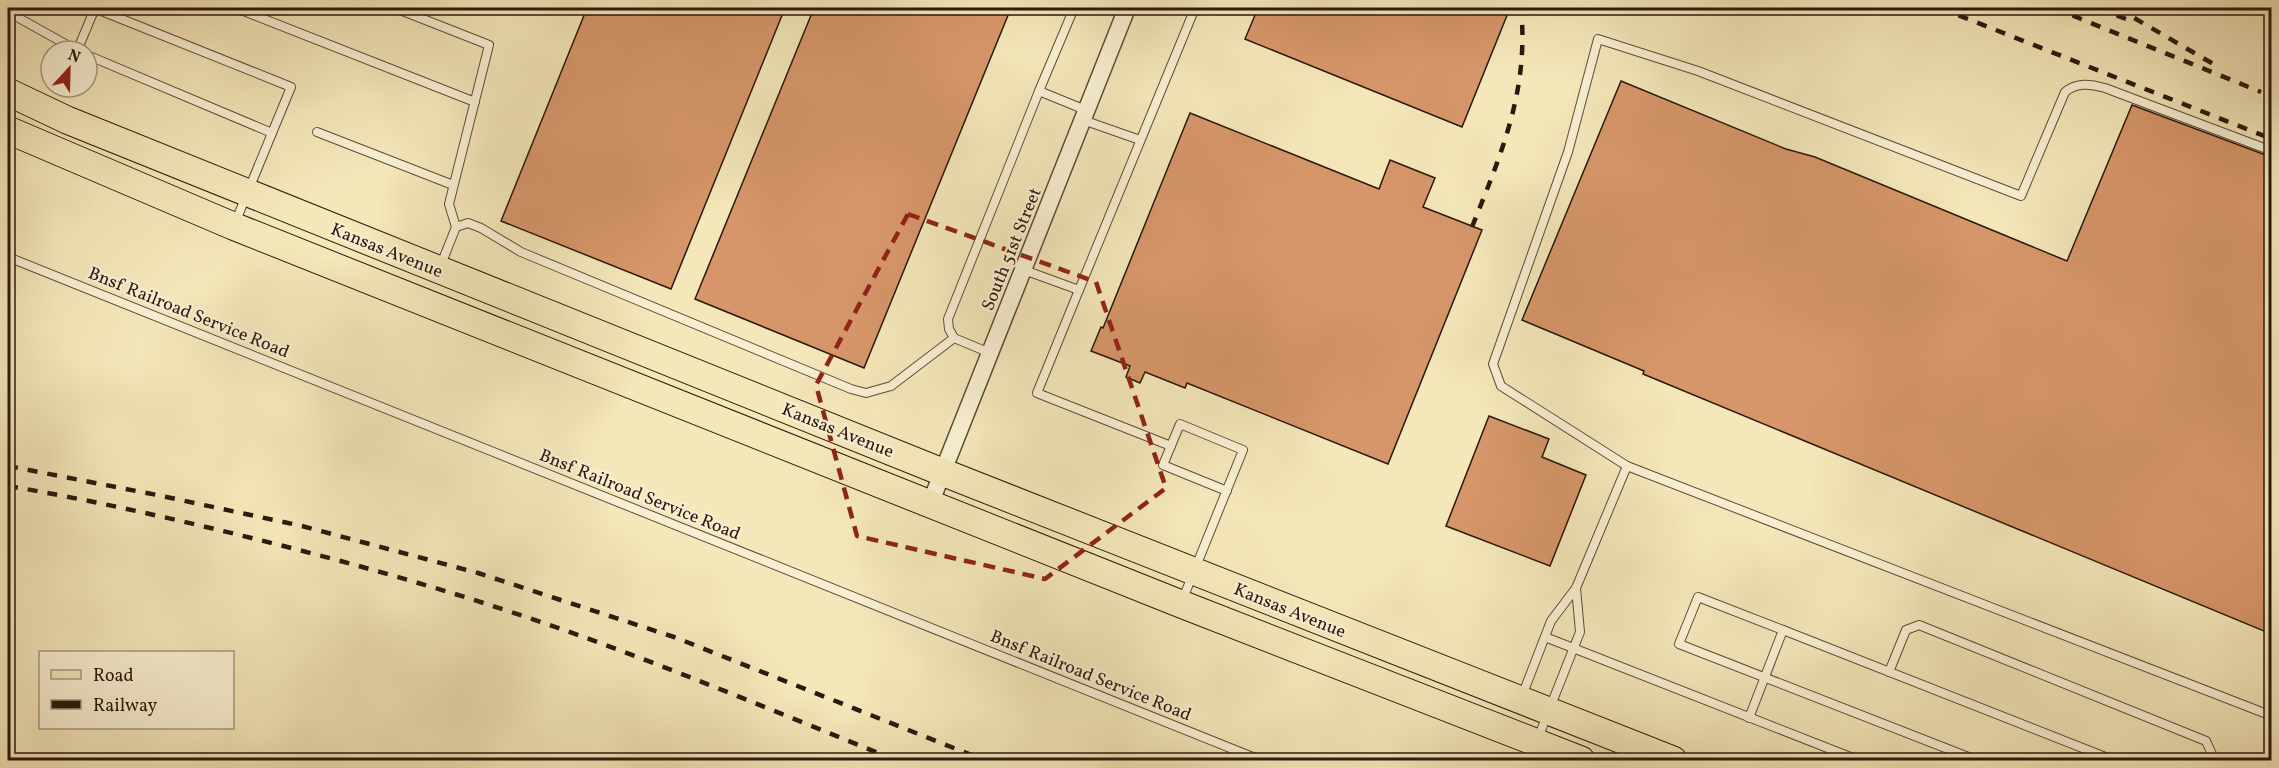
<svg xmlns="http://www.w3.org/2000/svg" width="2279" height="768" viewBox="0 0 2279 768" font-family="Vollkorn,serif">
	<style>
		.building { fill: #d69669; stroke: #2b180d; stroke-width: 1.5 }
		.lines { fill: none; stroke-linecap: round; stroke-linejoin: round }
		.service-casing { stroke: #5d4c38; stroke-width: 10 }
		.minor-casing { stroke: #5d4c38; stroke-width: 19 }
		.primary-casing { stroke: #2b180d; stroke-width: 29 }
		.service { stroke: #f8efd2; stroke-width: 8 }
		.minor { stroke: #f8efd2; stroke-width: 16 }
		.primary { stroke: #f4e7ba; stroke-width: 27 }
		.rail { stroke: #2b180d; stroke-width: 4.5; stroke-dasharray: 10 10; stroke-linecap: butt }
		.marked { fill: none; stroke: #8f2418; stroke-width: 4.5; stroke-dasharray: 12 8; stroke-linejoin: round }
		.labels { text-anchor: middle; stroke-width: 4.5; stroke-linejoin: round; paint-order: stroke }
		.street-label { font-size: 18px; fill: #2b180d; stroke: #f8efd2 }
	</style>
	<rect width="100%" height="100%" fill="#f4e7ba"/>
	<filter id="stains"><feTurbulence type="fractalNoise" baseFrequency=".00333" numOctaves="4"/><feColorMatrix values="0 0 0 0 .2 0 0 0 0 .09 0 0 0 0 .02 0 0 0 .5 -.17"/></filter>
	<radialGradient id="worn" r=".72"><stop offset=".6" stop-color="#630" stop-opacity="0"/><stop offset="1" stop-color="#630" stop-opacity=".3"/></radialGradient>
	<g class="building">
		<polygon points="587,8 785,8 671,289 501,221"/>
		<polygon points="814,8 1011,8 864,368 695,299"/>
		<polygon points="1258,8 1510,8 1462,127 1245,39"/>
		<polygon points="1621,81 1786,149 1815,157 2067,261 2132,105 2271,157 2271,634 1643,374 1644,371 1522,320"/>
		<polygon points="1190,113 1379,189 1390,160 1435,178 1423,207 1482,230 1388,464 1187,383 1185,388 1145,372 1140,383 1126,377 1130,366 1091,351 1101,327 1103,328"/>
		<polygon points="1489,416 1549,439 1542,457 1586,475 1550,566 1446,526"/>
	</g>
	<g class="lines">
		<defs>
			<g id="service">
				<polyline points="94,8 291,87 235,223"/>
				<polyline points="236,8 475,102"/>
				<polyline points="395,8 489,45 449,204 456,227 440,267"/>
				<polyline points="8,12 78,51"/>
				<polyline points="77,51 95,8"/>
				<polyline points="87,55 272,133"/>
				<polyline points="1039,91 1074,8"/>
				<polyline points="1083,120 1140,140"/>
				<polyline points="317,132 453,185"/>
				<polyline points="456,227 468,223 481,228 521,252 851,389 866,393 891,386 954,338"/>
				<polyline points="8,257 1260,760"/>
				<polyline points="1024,270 1079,290 1037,393 1171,446"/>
				<polyline points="1079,290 1195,8"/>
				<polyline points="990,353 954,338 949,329 948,319 1039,91 1088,111"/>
				<polyline points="1627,466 2272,716"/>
				<polyline points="1182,601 1243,450 1180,424 1163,465 1227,491"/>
				<polyline points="1783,630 1698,597 1679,644 1976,760"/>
				<polyline points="1545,637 1858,760"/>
				<polyline points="1889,672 1906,630 1919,625 2206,741 2212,754 2209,760"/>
				<path d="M 1522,696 L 1551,621 L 1576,588 L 1627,466 L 1501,386 L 1493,364 L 1568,152 L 1598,39 L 1698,71 L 2021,196 L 2065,92 C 2077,82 2090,84 2105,88 L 2272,151"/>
				<polyline points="1749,718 1783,630 2113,760"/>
				<polyline points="1538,738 1580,632 1576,588"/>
			</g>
			<polyline id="minor" points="930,504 1127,8"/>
			<g id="primary">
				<polyline points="8,92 67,120 942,472 1673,760"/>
				<polyline points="8,130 233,226 1181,604 1581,760"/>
			</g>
		</defs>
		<use href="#service" class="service-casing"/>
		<use href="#minor" class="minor-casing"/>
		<use href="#primary" class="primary-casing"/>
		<use href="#service" class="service"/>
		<use href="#minor" class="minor"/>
		<use href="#primary" class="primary"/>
		<g class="rail">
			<polyline points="1940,8 2272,139"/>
			<polyline points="2054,8 2261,92"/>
			<polyline points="2098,8 2126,19"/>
			<polyline points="2117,8 2215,65"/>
			<path d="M 1472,227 C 1502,152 1529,90 1521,8"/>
			<polyline points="8,466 157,495 302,526 478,573 674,637 984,760"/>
			<path d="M 8,486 C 80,498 152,514 223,531 C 326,556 429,584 529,618 C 654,660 775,712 896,760"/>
		</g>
	</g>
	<path class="marked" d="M 908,214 L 1096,282 L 1166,488 L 1045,579 L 857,536 L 816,385 Z"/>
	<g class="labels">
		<g class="street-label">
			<text transform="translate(1011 249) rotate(-68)" y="6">South 51st Street</text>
			<text transform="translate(387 250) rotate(22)" y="6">Kansas Avenue</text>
			<text transform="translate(189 312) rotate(22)" y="6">Bnsf Railroad Service Road</text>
			<text transform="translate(838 430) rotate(22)" y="6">Kansas Avenue</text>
			<text transform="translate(640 494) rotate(22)" y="6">Bnsf Railroad Service Road</text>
			<text transform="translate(1290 610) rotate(22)" y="6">Kansas Avenue</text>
			<text transform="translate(1091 675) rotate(22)" y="6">Bnsf Railroad Service Road</text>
		</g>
	</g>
	<rect width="2279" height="768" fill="none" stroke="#f4e7ba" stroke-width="30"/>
	<rect x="9" y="9" width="2261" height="750" fill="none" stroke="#2b180d" stroke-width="3"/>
	<rect x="15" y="15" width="2249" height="738" fill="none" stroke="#2b180d" stroke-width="1.5"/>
	<rect x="39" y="651" width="195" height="78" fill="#f8efd2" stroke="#a69983" stroke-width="1.5"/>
	<rect x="51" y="670" width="30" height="9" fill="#f4e7ba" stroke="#a69983" stroke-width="1.5"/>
	<text x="93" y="681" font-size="18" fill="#2b180d">Road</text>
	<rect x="51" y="700" width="30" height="9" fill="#2b180d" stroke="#a69983" stroke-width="1.5"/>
	<text x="93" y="711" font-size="18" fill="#2b180d">Railway</text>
	<g transform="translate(69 69) rotate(22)"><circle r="28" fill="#f8efd2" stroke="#a69983" stroke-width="1.5"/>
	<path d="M0-4.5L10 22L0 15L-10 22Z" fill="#8f2418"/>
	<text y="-9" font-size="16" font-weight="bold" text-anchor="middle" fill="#2b180d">N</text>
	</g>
	<rect width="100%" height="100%" filter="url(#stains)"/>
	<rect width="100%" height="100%" fill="url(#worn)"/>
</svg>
